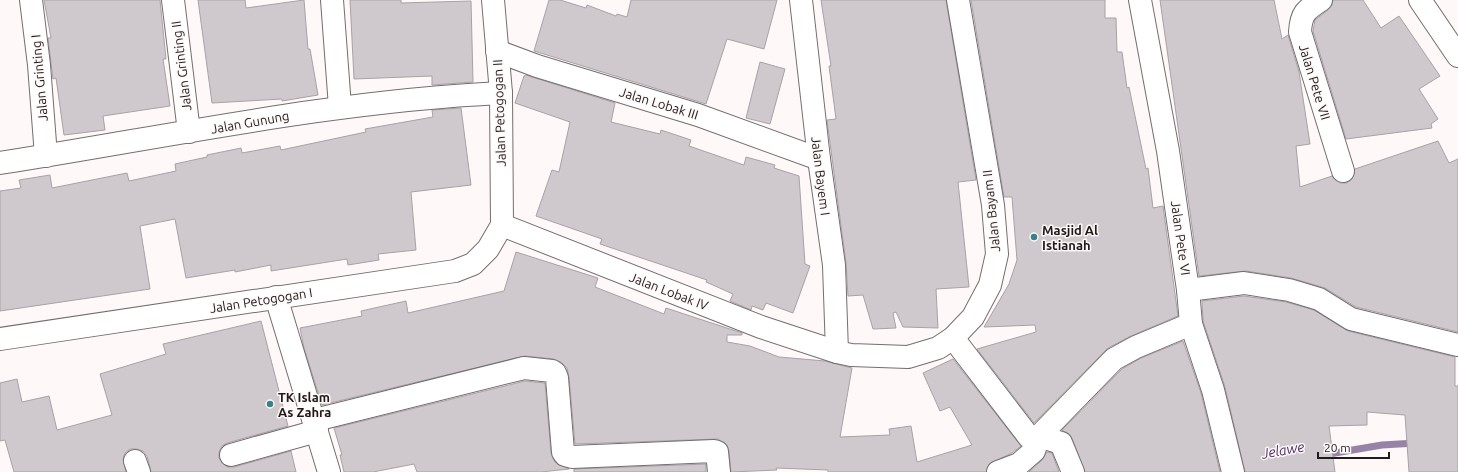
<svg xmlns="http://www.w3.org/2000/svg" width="1458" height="472" viewBox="0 0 1458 472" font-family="Ubuntu,sans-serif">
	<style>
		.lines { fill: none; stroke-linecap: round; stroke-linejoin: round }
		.stream { stroke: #9683a6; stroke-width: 7 }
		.building { fill: #cfc8cc; stroke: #a9a1a6 }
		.minor-casing { stroke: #766d6e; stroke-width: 24 }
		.minor { stroke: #fff; stroke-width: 22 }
		.poi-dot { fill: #3a8289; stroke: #fef8f8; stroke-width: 1.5 }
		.labels { text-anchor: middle; stroke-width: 3; stroke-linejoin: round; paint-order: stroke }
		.street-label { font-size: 13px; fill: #1f1b1b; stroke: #fef8f8 }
		.poi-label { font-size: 13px; font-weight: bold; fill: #1f1b1b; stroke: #fef8f8; text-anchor: start }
		.water-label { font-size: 14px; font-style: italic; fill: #51306d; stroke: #fef8f8 }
	</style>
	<rect width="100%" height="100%" fill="#fef8f8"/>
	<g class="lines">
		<polyline class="stream" points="1323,455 1382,445 1416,443"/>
	</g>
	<g class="building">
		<polygon points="44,0 160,0 166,59 163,59 170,106 103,116 105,130 64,135 56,78 53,79 48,38 51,38"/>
		<polygon points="198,0 245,0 246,8 304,0 308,49 310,49 318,95 282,101 282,99 212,103"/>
		<polygon points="350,0 401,0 401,3 471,1 473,82 432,85 432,76 354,79"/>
		<polygon points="549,0 560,0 586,8 587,5 616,16 617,14 627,17 631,0 777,0 764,49 727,39 706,104 534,51"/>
		<polygon points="821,0 946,0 976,180 958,182 969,287 936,289 938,328 903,327 896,312 893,313 896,328 873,329 863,295 848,296 846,263 827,120 836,119 829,66 831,66"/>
		<polygon points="971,0 1105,0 1105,18 1116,18 1117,52 1122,52 1127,88 1129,87 1146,169 1148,168 1153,208 1163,206 1178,316 1131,336 1108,348 1034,423 977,349 1036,332 1035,325 984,327 1009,284 1017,260 1012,197 1004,197"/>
		<polygon points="1160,0 1274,0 1282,39 1288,35 1299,72 1310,144 1296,146 1300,187 1332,176 1340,183 1347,183 1352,179 1355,169 1438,141 1449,163 1458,159 1458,332 1356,307 1325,288 1291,278 1246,271 1199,276"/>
		<polygon points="1333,0 1363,0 1381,28 1399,16 1440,76 1419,89 1438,119 1431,124 1432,128 1346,139 1313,31 1315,20 1328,10 1332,5"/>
		<polygon points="760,62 785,69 770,124 746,118"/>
		<polygon points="526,75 615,103 611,122 660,134 661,130 691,140 689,146 744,165 746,157 775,165 774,168 799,176 805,264 810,266 793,313 766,303 763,310 752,306 751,310 730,301 733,294 706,282 707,280 600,244 602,239 536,216 552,170 559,172 570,122 515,103 524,76"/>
		<polygon points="461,108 471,185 411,192 416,250 378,254 379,260 348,265 347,259 271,271 271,265 235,272 235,270 186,278 175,219 140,226 150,289 0,311 0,191 21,188 19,180 50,175 52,188 127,173 129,181 176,171 175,164 207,157 207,155 241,148 242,153 280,146 281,150 366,132 365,129 433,117 432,110"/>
		<polygon points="516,252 598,278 595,287 664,314 666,308 742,333 742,335 727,335 727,342 750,346 779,357 825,361 852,368 840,437 890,435 889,429 911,426 917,462 972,445 950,407 940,411 923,373 953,359 1021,446 1012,453 989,464 986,472 828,472 828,470 776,468 777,470 731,472 729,451 727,445 718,439 575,444 569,377 567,368 562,363 554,359 525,356 322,405 304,348 300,328 362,316 361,311 406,301 408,313 504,291"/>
		<polygon points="1244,296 1286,302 1314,310 1348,331 1455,357 1455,386 1458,386 1458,472 1409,472 1405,415 1367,412 1367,425 1329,426 1335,472 1245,472 1225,387 1203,321 1202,301"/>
		<polygon points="261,321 288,426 227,443 222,446 219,452 219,458 223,464 228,467 234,467 291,451 296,472 151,472 147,456 143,451 137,449 130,449 125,453 123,459 126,472 14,472 5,440 0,441 0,383 17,379 22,402 49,396 57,430 112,415 100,374 166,354 163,344"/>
		<polygon points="1183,341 1201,393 1220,472 1085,472 1072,438 1069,434 1062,430 1122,369 1141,358"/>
		<polygon points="525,381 545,383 551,453 555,462 569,469 541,472 417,472 414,464 373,472 344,472 340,455 342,455 334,428"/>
		<polygon points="1047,452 1052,453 1059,472 1029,472 1042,460"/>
		<polygon points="706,464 706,472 574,472 574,469"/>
	</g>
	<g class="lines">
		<defs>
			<g id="minor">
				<polyline points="31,0 39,65 46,156"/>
				<polyline points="173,0 189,132"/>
				<polyline points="332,0 340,107"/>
				<polyline points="493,0 501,93 502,225"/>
				<polyline points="801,0 819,159 834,265 837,352"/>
				<polyline points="1140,0 1168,151 1188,290 1191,324 1213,390 1233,472"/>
				<path d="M 1321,0 C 1306,10 1301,13 1300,32 L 1343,171"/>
				<polyline points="1420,0 1458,56"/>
				<polyline points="497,51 537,66 698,115 819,159"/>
				<path d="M 0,163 C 166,137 332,101 501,93"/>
				<polyline points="502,225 761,327 837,352 851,355 908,357 938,348 953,338 973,317 990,285 997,254 993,205 958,0"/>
				<polyline points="1188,290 1244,283 1289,290 1319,299 1351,319 1458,345"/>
				<polyline points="276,297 329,472"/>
				<polyline points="953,338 1029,437 1039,436 1114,359 1136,347 1191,324"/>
				<polyline points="0,339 455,271 473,264 488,249 502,225"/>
				<polyline points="315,420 524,368 552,371 555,373 557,378 563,452 565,455 572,457 714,451 717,452 719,472"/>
				<polyline points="231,455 317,431"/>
				<polyline points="135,461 139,472"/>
				<polyline points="998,472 1019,464 1034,451 1039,436 1061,443 1073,472"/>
			</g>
		</defs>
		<use href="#minor" class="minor-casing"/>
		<use href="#minor" class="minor"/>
	</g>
	<g class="poi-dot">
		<circle cx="1034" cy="237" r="4"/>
		<circle cx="270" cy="404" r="4"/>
	</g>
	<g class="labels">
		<g class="street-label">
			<text transform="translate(181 66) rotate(-97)" y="5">Jalan Grinting II</text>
			<text transform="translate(39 78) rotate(-95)" y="5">Jalan Grinting I</text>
			<text transform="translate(1315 82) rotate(73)" y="5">Jalan Pete VII</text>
			<text transform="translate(659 103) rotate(17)" y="5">Jalan Lobak III</text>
			<text transform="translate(499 113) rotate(-92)" y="5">Jalan Petogogan II</text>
			<text transform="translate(250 122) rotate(-10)" y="5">Jalan Gunung</text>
			<text transform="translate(821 176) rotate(83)" y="5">Jalan Bayem I</text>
			<text transform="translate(991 211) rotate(-96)" y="5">Jalan Bayam II</text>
			<text transform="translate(1181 238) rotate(82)" y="5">Jalan Pete VI</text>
			<text transform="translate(669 291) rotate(21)" y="5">Jalan Lobak IV</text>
			<text transform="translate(261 300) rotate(-9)" y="5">Jalan Petogogan I</text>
		</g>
		<g class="poi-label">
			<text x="1042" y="235">Masjid Al<tspan x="1042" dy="15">Istianah</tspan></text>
			<text x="278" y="402">TK Islam<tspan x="278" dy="15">As Zahra</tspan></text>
		</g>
		<g class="water-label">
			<text transform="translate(1283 450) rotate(-10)" y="5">Jelawe</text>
		</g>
	</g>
	<path d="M1318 452v6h71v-6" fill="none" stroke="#1f1b1b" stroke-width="2"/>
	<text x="1324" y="452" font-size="12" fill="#1f1b1b" stroke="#fef8f8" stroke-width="3" paint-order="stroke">20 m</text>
</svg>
